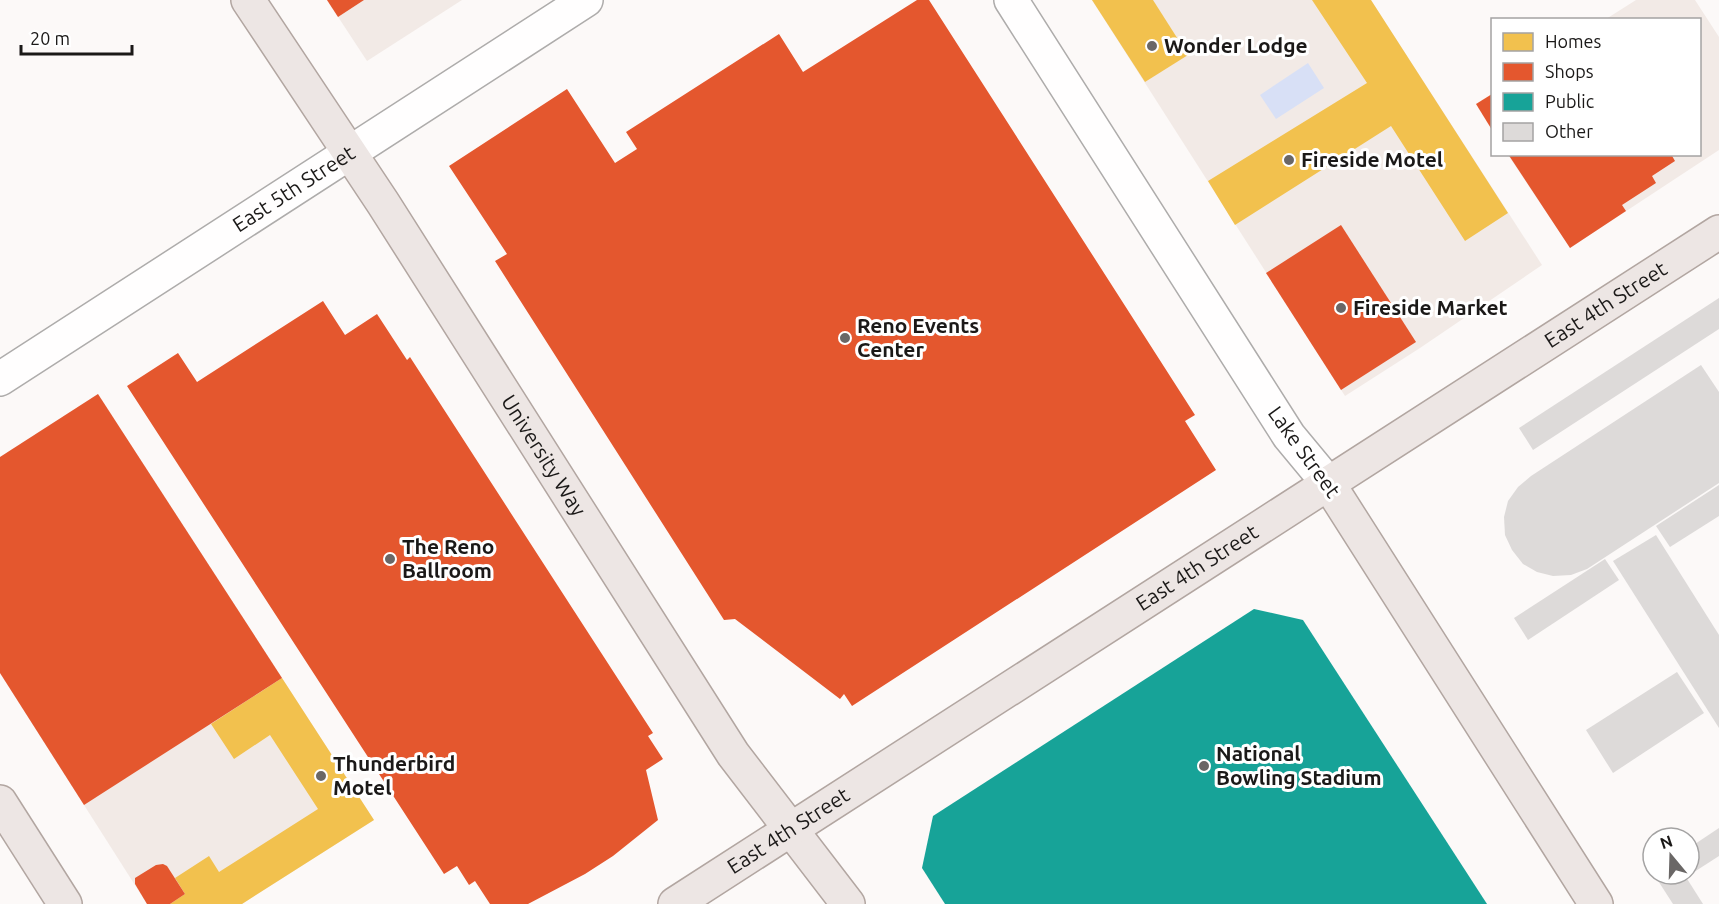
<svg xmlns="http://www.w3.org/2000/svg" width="1719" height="904" viewBox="0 0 1719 904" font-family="Ubuntu,sans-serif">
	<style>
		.built { fill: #f2eae6 }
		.water { fill: #d8e0f6 }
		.homes { fill: #f2c14e }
		.shops { fill: #e4572e }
		.public { fill: #17a398 }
		.building { fill: #dddad9 }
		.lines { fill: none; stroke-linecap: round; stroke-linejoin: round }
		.minor-casing { stroke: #aeacab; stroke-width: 36 }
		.major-casing { stroke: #b2a6a1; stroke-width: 36 }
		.minor { stroke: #fffefe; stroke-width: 33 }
		.major { stroke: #ede6e4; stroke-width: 33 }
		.poi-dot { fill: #6a6766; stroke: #fff; stroke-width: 2 }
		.labels { text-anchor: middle; stroke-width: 6; stroke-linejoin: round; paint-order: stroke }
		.poi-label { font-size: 21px; font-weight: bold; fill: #1b1918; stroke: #fff; text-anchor: start }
		.street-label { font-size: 21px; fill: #1b1918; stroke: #fff }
	</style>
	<rect width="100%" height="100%" fill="#fcf9f8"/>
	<g class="built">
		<polygon points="327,0 462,0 367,61"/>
		<polygon points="1092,0 1371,0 1542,265 1420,348 1345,396"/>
		<polygon points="1636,0 1695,0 1719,37 1719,150 1570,248 1508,155 1700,154 1700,20 1606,19"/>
		<polygon points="98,394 374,820 242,904 147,904 0,673 0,457"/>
	</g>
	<polygon class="water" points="1308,63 1324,88 1276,119 1260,95"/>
	<g class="homes">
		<polygon points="1092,0 1153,0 1188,55 1145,82"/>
		<polygon points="1312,0 1371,0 1508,213 1465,241 1391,126 1235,225 1208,181 1367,83"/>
		<polygon points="282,678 374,820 242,904 170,904 185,894 175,878 209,856 219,872 318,809 270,735 234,759 211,724"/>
	</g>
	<g class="shops">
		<polygon points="327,0 364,0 338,17"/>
		<polygon points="917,0 929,0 1195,415 1185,421 1216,470 852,706 844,694 840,699 735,619 724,620 495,261 507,254 449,166 567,89 615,163 637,149 626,132 779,34 803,72"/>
		<polygon points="1492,94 1492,130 1476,104"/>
		<polygon points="1508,154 1671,154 1675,161 1652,176 1656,183 1622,205 1626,211 1570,248"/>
		<polygon points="1341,225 1416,342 1341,390 1266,273"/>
		<polygon points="323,301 345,335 377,314 407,360 410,357 653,733 648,736 663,759 646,770 658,820 613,856 585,874 528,904 490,904 475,881 469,885 457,866 444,874 127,386 178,353 197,382"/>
		<polygon points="98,394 282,678 84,805 0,673 0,457"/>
		<polygon points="163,864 167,866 185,894 170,904 147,904 135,884 135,878 156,865"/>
	</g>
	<polygon class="public" points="1254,609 1303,620 1487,904 945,904 922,868 933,816"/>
	<g class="building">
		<polygon points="1719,298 1719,329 1533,450 1519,428"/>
		<polygon points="1701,365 1719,392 1719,483 1587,569 1571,575 1553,576 1537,572 1523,564 1512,550 1505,535 1504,517 1508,501 1518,487 1531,476"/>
		<polygon points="1719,485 1719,516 1670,547 1656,526"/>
		<polygon points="1656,535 1719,635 1719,728 1613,561"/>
		<polygon points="1605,559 1619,580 1528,640 1514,618"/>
		<polygon points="1677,672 1704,713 1613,773 1586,730"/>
		<polygon points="1719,828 1719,856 1691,874 1689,871 1689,848"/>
		<polygon points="1659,874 1684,874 1703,904 1673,904 1655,876"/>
	</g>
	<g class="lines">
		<defs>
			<g id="minor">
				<polyline points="1011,0 1289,436 1328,483"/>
				<path id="s1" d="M 0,379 L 586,0"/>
			</g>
			<g id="major">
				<path id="s2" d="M 248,0 L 383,203 L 733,754 L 848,904"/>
				<polyline points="1328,483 1596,904"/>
				<polyline points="0,802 65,904"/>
				<path id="s3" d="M 675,904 L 1719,232"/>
			</g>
		</defs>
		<use href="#minor" class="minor-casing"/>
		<use href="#major" class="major-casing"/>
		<use href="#minor" class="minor"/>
		<use href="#major" class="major"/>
	</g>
	<g class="poi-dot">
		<circle cx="1152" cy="46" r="6"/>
		<circle cx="1289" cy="160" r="6"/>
		<circle cx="1341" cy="308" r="6"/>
		<circle cx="845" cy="338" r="6"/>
		<circle cx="390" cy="559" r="6"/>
		<circle cx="1204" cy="766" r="6"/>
		<circle cx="321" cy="776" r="6"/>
	</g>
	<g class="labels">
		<g class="poi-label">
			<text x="1164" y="53">Wonder Lodge</text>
			<text x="1301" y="167">Fireside Motel</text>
			<text x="1353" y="315">Fireside Market</text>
			<text x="857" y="333">Reno Events<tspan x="857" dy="24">Center</tspan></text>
			<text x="402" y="554">The Reno<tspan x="402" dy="24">Ballroom</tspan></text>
			<text x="1216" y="761">National<tspan x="1216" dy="24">Bowling Stadium</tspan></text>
			<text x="333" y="771">Thunderbird<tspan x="333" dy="24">Motel</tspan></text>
		</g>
		<g class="street-label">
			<text dy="7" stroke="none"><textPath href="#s1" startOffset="350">East 5th Street</textPath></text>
			<text dy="7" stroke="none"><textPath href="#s3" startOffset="1107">East 4th Street</textPath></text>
			<text transform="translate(1304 452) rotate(54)" y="7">Lake Street</text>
			<text dy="7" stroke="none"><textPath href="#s2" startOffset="543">University Way</textPath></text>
			<text dy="7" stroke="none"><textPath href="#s3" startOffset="621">East 4th Street</textPath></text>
			<text dy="7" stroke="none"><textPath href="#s3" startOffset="135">East 4th Street</textPath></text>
		</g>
	</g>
	<rect x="1491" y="18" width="210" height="138" fill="#ffffff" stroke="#a4a3a3" stroke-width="1.5"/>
	<rect x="1503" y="33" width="30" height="18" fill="#f2c14e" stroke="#a4a3a3" stroke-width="1.5"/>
	<text x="1545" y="48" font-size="18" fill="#1b1918">Homes</text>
	<rect x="1503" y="63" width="30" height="18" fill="#e4572e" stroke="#a4a3a3" stroke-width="1.5"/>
	<text x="1545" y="78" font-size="18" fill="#1b1918">Shops</text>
	<rect x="1503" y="93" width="30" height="18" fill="#17a398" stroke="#a4a3a3" stroke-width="1.5"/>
	<text x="1545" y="108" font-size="18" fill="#1b1918">Public</text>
	<rect x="1503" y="123" width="30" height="18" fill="#dddad9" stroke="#a4a3a3" stroke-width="1.5"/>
	<text x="1545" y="138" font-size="18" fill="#1b1918">Other</text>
	<g transform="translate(1671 856) rotate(341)"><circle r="28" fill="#ffffff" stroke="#a4a3a3" stroke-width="1.5"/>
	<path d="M0-4.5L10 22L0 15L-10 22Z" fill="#6a6766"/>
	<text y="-9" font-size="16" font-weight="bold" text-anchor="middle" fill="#1b1918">N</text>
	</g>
	<path d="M21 45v9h111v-9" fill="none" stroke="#1b1918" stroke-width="3"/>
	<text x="30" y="45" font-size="18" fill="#1b1918" stroke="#ffffff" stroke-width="4.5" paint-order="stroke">20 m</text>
</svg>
